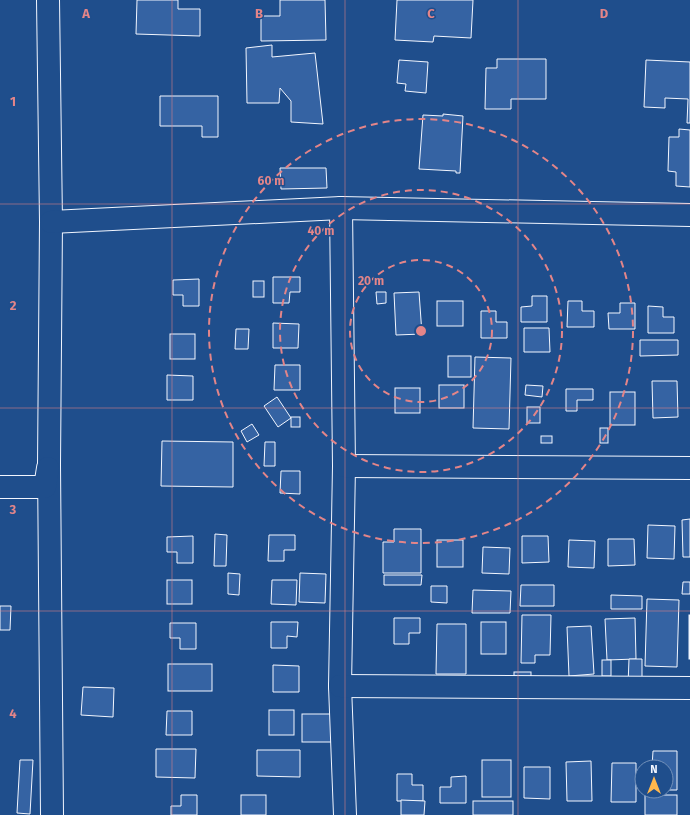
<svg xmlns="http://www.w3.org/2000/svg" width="690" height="815" viewBox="0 0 690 815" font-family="'Fira Sans',sans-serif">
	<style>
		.building { fill: #3563a3; stroke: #f2f6ff }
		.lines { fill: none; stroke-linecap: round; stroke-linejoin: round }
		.minor-casing { stroke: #f2f6ff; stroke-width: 24 }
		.minor { stroke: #1f4e8c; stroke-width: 22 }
		.grid { fill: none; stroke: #e38589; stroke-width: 1; stroke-opacity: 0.55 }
		.ring { fill: none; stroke: #e38589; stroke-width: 2; stroke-dasharray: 7 5 }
		.grid-label { font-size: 13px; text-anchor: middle; font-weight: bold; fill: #e38589; stroke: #1f4e8c; stroke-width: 3; stroke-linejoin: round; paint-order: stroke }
		.centre { fill: #e38589; stroke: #1f4e8c; stroke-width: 2 }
		.ring-label { font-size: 12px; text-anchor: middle; font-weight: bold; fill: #e38589; stroke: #1f4e8c; stroke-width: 3; stroke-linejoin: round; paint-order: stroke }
	</style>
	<rect width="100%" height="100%" fill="#1f4e8c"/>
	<g class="building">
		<polygon points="137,0 178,0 178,9 200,9 200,36 136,34"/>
		<polygon points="280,0 325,0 326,40 261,41 261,16 280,16"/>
		<polygon points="397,0 473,0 471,38 434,36 433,42 395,40"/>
		<polygon points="272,45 272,57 315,53 323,124 291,122 291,101 280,88 279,103 247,103 246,48"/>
		<polygon points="497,59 546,59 546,99 511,99 511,109 485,109 486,68 497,68"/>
		<polygon points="399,60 428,62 426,93 405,91 406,84 397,83"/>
		<polygon points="646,60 690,62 690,123 687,123 688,99 665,98 665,108 644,107"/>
		<polygon points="160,96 218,96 218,137 202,137 202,126 160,126"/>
		<polygon points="443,114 463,116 460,173 456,173 456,171 419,169 423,115 443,116"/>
		<polygon points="679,129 690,130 690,187 676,186 676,172 668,171 669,137 679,137"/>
		<polygon points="280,168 326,168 327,188 281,189"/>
		<polygon points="273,277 300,277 300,292 290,292 289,303 273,303"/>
		<polygon points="199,279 199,306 183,306 183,295 173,295 173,280"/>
		<rect x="253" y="281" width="11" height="16"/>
		<polygon points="376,292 386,292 386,303 377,304"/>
		<polygon points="419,292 422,334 396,335 394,293"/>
		<polygon points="532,296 547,296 547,322 521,322 521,307 532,306"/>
		<rect x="437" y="301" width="26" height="25"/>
		<polygon points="568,301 582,301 582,311 594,311 594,327 567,327"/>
		<polygon points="620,303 635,303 635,329 609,329 608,313 620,313"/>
		<polygon points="648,306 663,307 663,317 674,317 674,333 648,333"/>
		<polygon points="481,311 496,311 496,322 507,322 507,338 481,338"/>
		<polygon points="273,323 299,324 298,348 273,348"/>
		<polygon points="524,328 549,328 550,352 524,352"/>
		<polygon points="236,329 249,329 248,349 235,349"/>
		<rect x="170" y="334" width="25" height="25"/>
		<polygon points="640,340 678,340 678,355 640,356"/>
		<rect x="448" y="356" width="23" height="21"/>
		<polygon points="475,357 511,358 509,429 473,428"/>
		<polygon points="275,365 300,365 300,390 274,390"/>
		<polygon points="167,375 193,376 193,400 167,400"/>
		<polygon points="652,381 677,381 678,417 653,418"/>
		<rect x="439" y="385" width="25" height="23"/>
		<polygon points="526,385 543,386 542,397 525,395"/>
		<rect x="395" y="388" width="25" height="25"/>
		<polygon points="566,389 593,389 593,400 577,400 577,411 566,411"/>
		<rect x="610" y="392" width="25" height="33"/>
		<polygon points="277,397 291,418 278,427 264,406"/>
		<rect x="527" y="407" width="13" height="16"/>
		<rect x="291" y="417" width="9" height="10"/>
		<polygon points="252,424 259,435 247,442 241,431"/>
		<rect x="600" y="428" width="8" height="15"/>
		<rect x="541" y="436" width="11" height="7"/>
		<polygon points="162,441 233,442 233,487 161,486"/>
		<polygon points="265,442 275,442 275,466 264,466"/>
		<polygon points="281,471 300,471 300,494 280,493"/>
		<polygon points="690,519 690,557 683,557 682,520"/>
		<polygon points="648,525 675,526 674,559 647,558"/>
		<polygon points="394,529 421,529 421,573 383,573 383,542 394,542"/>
		<polygon points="215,534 227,535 226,566 214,566"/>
		<polygon points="269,535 295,535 295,550 284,550 284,561 268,561"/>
		<polygon points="193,536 193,563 177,563 177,552 167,552 167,537"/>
		<polygon points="522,536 548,536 549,562 522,563"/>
		<polygon points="608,539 634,539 635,565 608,566"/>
		<rect x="437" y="540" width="26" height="27"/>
		<polygon points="569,540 595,541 594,568 568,567"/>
		<polygon points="483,547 510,548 509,574 482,573"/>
		<polygon points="228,573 240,574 239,595 228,594"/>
		<polygon points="300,573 326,574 325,603 299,602"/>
		<polygon points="384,575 422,575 421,585 384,585"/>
		<rect x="167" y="580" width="25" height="24"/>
		<polygon points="272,580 297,580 296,605 271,604"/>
		<polygon points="683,582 690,582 690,594 682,594"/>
		<polygon points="521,585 554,585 554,606 520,606"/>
		<polygon points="431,586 447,586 447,603 431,602"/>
		<polygon points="473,590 511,591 510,613 472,613"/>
		<polygon points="611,595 642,596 642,609 611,609"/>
		<polygon points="647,599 679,600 677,667 645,666"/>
		<polygon points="0,606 11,606 10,630 0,630"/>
		<polygon points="522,615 551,615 550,655 535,655 535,663 521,663"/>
		<rect x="689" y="615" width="1" height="44"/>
		<polygon points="394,618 420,618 420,633 409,633 409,644 394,644"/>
		<polygon points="635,618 636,659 607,660 605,619"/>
		<polygon points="271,622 298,622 297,637 287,636 287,648 271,648"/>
		<rect x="481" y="622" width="25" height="32"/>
		<polygon points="170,623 196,623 196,649 180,649 180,638 170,638"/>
		<polygon points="437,624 466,624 466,674 436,674"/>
		<polygon points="591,626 594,674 569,676 567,627"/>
		<polygon points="629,659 642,659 642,685 628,685"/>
		<rect x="602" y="660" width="9" height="16"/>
		<rect x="168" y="664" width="44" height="27"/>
		<polygon points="273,665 299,666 299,692 273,692"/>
		<rect x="514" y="672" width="17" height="8"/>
		<polygon points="83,687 114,688 113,717 81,715"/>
		<rect x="269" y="710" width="25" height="25"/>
		<polygon points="167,711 192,711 192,735 166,735"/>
		<rect x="302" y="714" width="35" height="28"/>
		<polygon points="156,749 196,749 195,778 156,777"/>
		<polygon points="257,750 300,750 300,777 257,776"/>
		<polygon points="653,751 677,751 677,790 666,790 666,767 652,767"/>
		<polygon points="20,760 33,760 30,814 17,813"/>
		<rect x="482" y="760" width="29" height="37"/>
		<polygon points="591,761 592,801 567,801 566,762"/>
		<polygon points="612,763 636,763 636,802 611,802"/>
		<polygon points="524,767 550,767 550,799 524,798"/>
		<polygon points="397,774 412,774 412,785 423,785 423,801 397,801"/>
		<polygon points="466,776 466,803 440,803 440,787 451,787 451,777"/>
		<polygon points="181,795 197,795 197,815 171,815 171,806 181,806"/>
		<rect x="241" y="795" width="25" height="20"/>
		<rect x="645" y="795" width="32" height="20"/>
		<polygon points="401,800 425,801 424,815 401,815"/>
		<rect x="473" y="801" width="40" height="14"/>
	</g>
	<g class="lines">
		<defs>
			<g id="minor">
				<polyline points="48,0 51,222 49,465 52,815"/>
				<polyline points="341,208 344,466 340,686 345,815"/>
				<polyline points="51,222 341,208 690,215"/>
				<polyline points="344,466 690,468"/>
				<polyline points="0,487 45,487 48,468"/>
				<polyline points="340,686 690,688"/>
			</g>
		</defs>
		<use href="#minor" class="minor-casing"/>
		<use href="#minor" class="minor"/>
	</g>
	<path class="grid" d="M 172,0 L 172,815M 345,0 L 345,815M 518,0 L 518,815M 0,204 L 690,204M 0,408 L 690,408M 0,611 L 690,611"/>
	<g class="ring">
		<circle cx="421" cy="331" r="71"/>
		<circle cx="421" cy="331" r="141"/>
		<circle cx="421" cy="331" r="212"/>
	</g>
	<g class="grid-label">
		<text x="86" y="18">A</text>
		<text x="259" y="18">B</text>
		<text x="431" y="18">C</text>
		<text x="604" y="18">D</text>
		<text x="13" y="106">1</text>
		<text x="13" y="310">2</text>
		<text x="13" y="514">3</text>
		<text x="13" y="718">4</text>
	</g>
	<circle cx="421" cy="331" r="6" class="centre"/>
	<g class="ring-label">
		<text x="271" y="185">60 m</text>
		<text x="321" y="235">40 m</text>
		<text x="371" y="285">20 m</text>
	</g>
	<g transform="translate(654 779)"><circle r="19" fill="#1f4e8c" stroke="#7391ba"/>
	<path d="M0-3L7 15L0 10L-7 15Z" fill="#ffb74d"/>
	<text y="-6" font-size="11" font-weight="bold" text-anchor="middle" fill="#f2f6ff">N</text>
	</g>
</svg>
